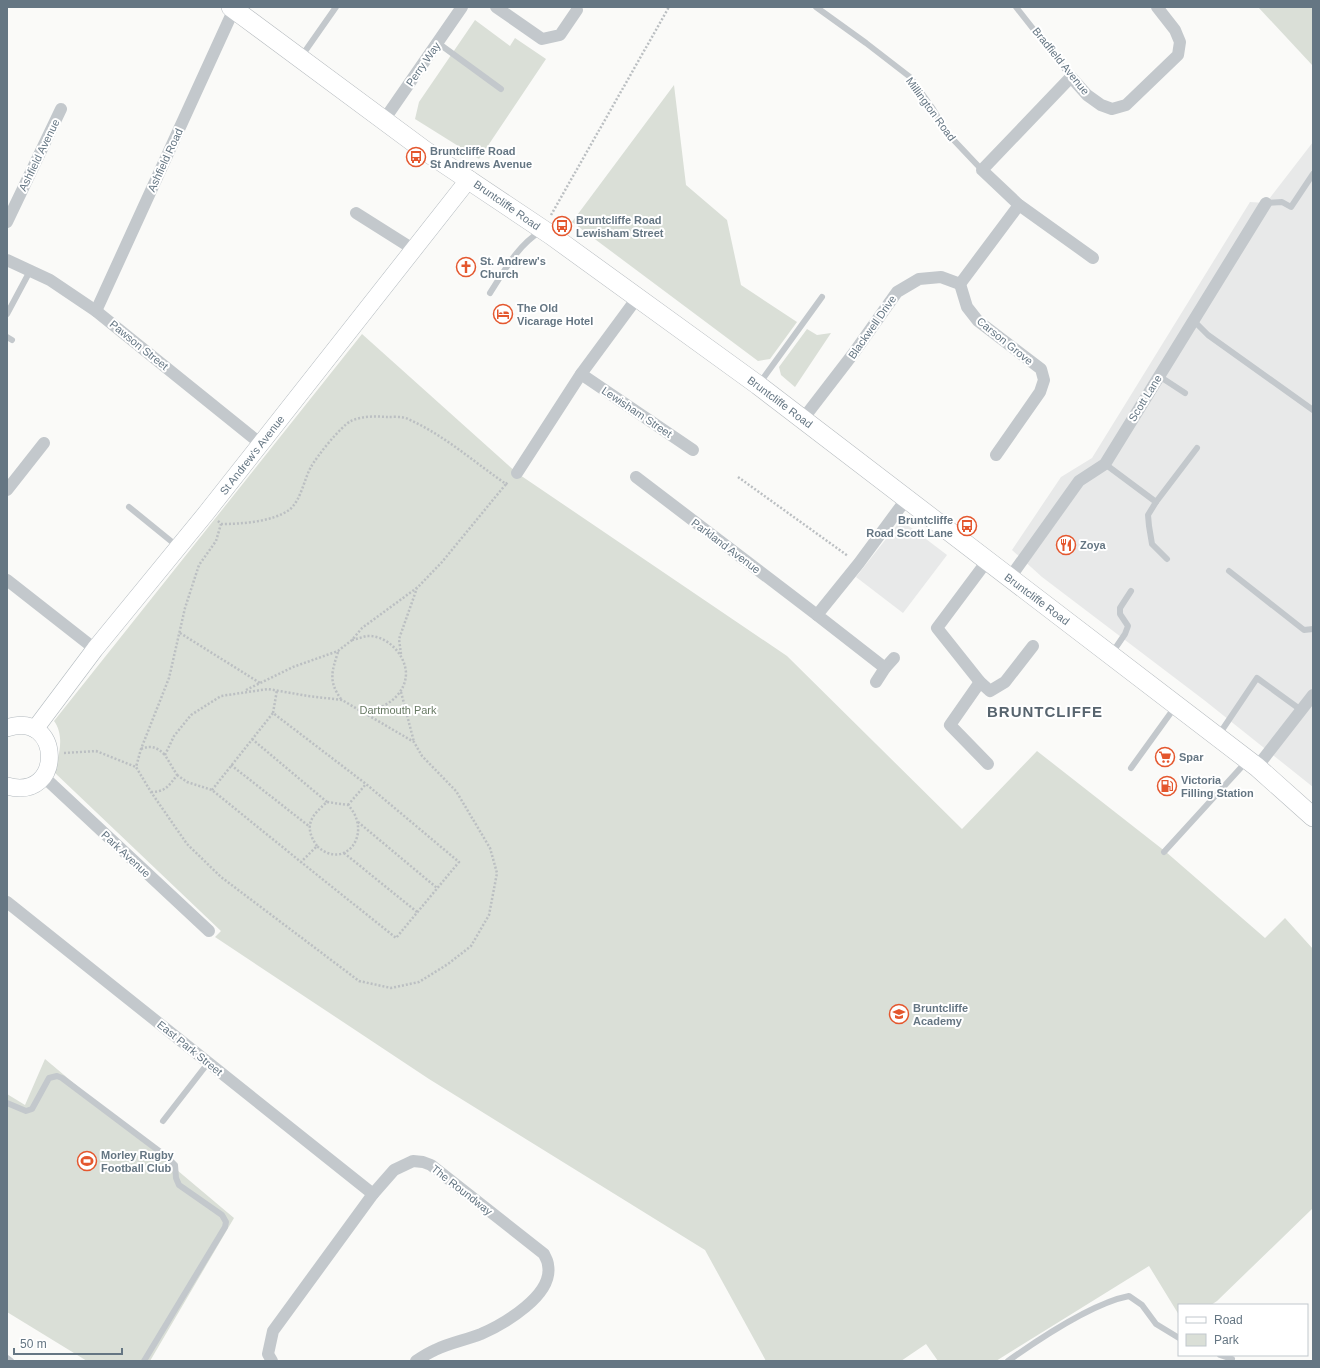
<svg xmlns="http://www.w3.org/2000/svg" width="1320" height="1368" viewBox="0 0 1320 1368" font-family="Arial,sans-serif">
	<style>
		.built { fill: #e8e9e9 }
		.green { fill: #dadfd7 }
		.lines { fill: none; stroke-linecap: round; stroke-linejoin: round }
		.secondary-casing { stroke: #b3babf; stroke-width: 18 }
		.primary-casing { stroke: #b5babe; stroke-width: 20 }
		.path { stroke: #bbbfc2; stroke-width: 2.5; stroke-dasharray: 2 2; stroke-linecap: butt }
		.lane { stroke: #c3c8cc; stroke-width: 6 }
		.street { stroke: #c3c8cc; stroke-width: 12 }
		.secondary { stroke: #fff; stroke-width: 17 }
		.primary { stroke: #fff; stroke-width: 19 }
		.labels { text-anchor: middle; stroke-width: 4; stroke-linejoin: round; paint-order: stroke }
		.street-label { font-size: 11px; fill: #657683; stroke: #fff }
		.poi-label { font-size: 11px; font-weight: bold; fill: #657683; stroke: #fff; text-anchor: start }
		.park-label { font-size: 11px; fill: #687a64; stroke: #fff }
		.district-label { font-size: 15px; font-weight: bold; letter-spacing: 1px; fill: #57646e; stroke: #fff }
	</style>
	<rect width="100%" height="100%" fill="#fafaf8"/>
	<g class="built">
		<polygon points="1313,142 1313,787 1204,700 1042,577 1012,550 1061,477 1092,458 1250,202 1266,203"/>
		<polygon points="901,520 947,555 903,613 856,577"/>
	</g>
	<g class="green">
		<polygon points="1258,7 1313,7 1313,66"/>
		<polygon points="475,20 510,46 515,38 546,59 479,159 415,119 419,102"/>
		<polygon points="674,85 686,185 727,220 741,285 797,322 770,359 758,361 572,222"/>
		<polygon points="807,329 817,335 831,333 795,387 781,375 779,367"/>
		<path d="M 362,334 L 517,473 L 787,656 L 962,829 L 1037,751 L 1166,852 L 1265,938 L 1285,918 L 1313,949 L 1313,1208 L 1217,1301 L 1211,1305 L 1179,1305 L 1179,1315 L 1149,1266 L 996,1361 L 938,1361 L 926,1344 L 901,1361 L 766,1361 L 705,1250 L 429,1079 L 215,937 L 221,931 L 54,772 C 59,756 65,736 54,721 Z"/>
		<polygon points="45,1059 234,1218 150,1361 87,1361 7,1312 7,1094 25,1105"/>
	</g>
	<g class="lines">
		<defs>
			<g id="secondary">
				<path d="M 7,728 C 62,709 65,802 7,786"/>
				<polyline points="35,729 95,649 207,512 469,179"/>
			</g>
			<polyline id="primary" points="231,7 424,150 551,235 758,385 1257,767 1313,817"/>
		</defs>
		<use href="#secondary" class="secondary-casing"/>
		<use href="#primary" class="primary-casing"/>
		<g class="path">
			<polyline points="551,215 669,7"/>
			<polyline points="738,477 848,556"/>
			<path d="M 221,524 C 241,524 272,522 289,510 C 301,501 304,479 311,467 C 317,456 341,426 351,421 C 362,416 375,416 387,417 C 393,417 402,416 408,419 C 444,435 474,462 506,484 L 508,482"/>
			<polyline points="180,633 260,683"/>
			<path d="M 352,640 C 357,639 362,637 367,636 C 387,635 405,654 406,673 C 406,696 382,712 361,710"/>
			<path d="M 338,652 C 332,671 328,681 341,699"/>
			<polyline points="401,654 399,639 417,588"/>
			<polyline points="246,690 293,667 338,651 352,640 362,628 418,587 442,562 506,484"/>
			<polyline points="401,692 414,742"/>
			<polyline points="273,713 277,690"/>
			<polyline points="252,739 327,802"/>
			<path d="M 141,749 C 151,745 157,747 165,755"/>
			<polyline points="64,753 96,751 136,767"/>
			<polyline points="231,765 310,827"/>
			<path d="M 177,775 L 187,782 L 212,790 L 301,862 L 317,846 C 345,872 374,833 348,805 L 327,802 C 311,816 303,826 317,846"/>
			<polyline points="212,790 273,713 366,784 459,862 396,938 301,862"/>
			<path d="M 151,792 C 165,792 169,786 177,775 L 165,755 L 174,736 L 191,715 L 221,696 L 268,689 L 308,696 L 342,700 L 414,742 L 422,756 L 456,791 L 490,848 L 497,873 L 489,915 L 471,946 L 448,964 L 419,982 L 391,988 L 359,981 L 221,877 L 187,844 L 151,792 L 136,767 L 141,749 L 169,678 L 185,608 L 199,565 L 216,541 L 221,524 L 218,521"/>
			<polyline points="348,805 366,784"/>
			<polyline points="358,822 437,888"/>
			<polyline points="344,853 417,912"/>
		</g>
		<g class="lane">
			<polyline points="816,7 866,43 910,77 933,109 948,134 982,170"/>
			<polyline points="1016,7 1071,77"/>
			<polyline points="438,43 501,89"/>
			<polyline points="301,57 336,7"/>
			<polyline points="1266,203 1282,202 1291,207 1313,174"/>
			<path d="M 490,293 C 505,270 517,246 541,231"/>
			<polyline points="7,314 30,271"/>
			<polyline points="1193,320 1208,335 1313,410"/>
			<polyline points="7,337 12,340"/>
			<polyline points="1159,376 1185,393"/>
			<polyline points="759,384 822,297"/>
			<polyline points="1105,464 1156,502 1197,448"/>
			<polyline points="1156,502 1148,515 1149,526 1152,544 1167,559"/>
			<polyline points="129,507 177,546"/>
			<polyline points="1229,571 1304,630 1313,629"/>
			<polyline points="1112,653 1125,634 1128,626 1120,614 1120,608 1131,591"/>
			<polyline points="1218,736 1257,678 1301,710"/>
			<polyline points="1131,768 1175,707"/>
			<polyline points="1164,852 1247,761"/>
			<polyline points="7,1103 26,1111 32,1109 49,1078 57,1076 62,1078 167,1157 175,1165 176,1178 179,1185 222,1215 226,1222 225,1227 144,1361"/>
			<polyline points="163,1121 208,1063"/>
			<polyline points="1220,1355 1232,1359"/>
			<polyline points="7,1358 11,1361"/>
			<path d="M 1008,1361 C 1039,1339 1093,1303 1129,1296 L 1142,1305 L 1156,1324 L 1179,1338"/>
		</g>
		<g class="street">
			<polyline points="496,7 542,39 560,35 577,10"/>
			<polyline points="384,120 462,7"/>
			<polyline points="356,213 413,249"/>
			<polyline points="7,222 61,109"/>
			<polyline points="1093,258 1019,205 982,170 1071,77 1087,95 1101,105 1112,109 1126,105 1178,55 1180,42 1175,30 1157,7"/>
			<polyline points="7,260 50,280 96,311 261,444"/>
			<polyline points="960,284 967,307 978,321 1041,369 1044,380 1040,392 996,455"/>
			<polyline points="960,284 1019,205"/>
			<polyline points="96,311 234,9"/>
			<polyline points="581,374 693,450"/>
			<polyline points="803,419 853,354 897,292 919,279 941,277 960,284"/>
			<polyline points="517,473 581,374 637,298"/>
			<polyline points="636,477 817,615"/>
			<polyline points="7,490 44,443"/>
			<polyline points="987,561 937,628 980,682 990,691 1005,682 1033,646"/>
			<polyline points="1009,579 1079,481 1105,464 1266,203"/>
			<polyline points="7,580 95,649"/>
			<polyline points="885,668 894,658"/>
			<polyline points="876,682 885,668 817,615 859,563 907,498"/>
			<polyline points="980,682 950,725 988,764"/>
			<polyline points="1257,767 1313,695"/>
			<polyline points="44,777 209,931"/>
			<polyline points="7,902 373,1194"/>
			<path d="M 272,1361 L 268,1354 L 273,1331 L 373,1194 L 394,1170 L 413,1161 L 423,1162 L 431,1165 L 544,1254 C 545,1257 548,1261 548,1265 C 554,1295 504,1324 481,1334 C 466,1340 449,1343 435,1350 C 428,1353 422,1357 416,1361"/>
		</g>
		<use href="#secondary" class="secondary"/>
		<use href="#primary" class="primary"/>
	</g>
	<defs>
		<symbol id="bus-ring" viewBox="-11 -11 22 22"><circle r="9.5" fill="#fff" stroke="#e4572e" stroke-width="1.5"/><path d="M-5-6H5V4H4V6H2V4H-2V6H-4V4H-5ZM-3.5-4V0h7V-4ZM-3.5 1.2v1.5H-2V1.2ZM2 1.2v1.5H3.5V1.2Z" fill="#e4572e"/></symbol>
		<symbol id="church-ring" viewBox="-11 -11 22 22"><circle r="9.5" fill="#fff" stroke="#e4572e" stroke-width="1.5"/><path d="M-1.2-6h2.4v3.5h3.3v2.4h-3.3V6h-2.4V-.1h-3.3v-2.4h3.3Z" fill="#e4572e"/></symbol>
		<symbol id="hotel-ring" viewBox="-11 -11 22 22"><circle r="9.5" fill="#fff" stroke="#e4572e" stroke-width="1.5"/><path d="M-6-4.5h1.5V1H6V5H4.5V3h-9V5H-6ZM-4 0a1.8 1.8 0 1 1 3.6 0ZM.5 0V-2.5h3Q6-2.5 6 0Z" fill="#e4572e"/></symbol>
		<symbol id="restaurant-ring" viewBox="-11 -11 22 22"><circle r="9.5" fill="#fff" stroke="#e4572e" stroke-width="1.5"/><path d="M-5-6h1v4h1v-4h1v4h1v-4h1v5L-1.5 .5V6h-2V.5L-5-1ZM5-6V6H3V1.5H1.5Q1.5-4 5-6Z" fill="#e4572e"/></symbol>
		<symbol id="supermarket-ring" viewBox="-11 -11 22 22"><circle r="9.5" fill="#fff" stroke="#e4572e" stroke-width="1.5"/><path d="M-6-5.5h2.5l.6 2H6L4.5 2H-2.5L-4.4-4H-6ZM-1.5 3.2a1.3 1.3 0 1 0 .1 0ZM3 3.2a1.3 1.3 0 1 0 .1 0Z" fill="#e4572e"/></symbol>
		<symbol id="fuel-ring" viewBox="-11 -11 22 22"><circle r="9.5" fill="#fff" stroke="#e4572e" stroke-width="1.5"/><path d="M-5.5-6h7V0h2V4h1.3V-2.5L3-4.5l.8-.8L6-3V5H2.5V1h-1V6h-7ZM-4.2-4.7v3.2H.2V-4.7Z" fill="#e4572e"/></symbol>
		<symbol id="school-ring" viewBox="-11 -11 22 22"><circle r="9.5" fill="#fff" stroke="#e4572e" stroke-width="1.5"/><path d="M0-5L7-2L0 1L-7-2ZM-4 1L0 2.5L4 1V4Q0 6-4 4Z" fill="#e4572e"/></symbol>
		<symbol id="stadium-ring" viewBox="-11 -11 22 22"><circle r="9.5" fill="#fff" stroke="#e4572e" stroke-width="1.5"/><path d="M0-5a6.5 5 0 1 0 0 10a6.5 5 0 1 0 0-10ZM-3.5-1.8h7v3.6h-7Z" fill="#e4572e"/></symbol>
	</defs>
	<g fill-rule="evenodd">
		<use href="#bus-ring" x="405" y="146" width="22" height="22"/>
		<use href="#bus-ring" x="551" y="215" width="22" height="22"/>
		<use href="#church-ring" x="455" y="256" width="22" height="22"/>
		<use href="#hotel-ring" x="492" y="303" width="22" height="22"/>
		<use href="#bus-ring" x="956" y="515" width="22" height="22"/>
		<use href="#restaurant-ring" x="1055" y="534" width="22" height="22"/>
		<use href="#supermarket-ring" x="1154" y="746" width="22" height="22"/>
		<use href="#fuel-ring" x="1156" y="775" width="22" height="22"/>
		<use href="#school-ring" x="888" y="1003" width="22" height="22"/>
		<use href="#stadium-ring" x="76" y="1150" width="22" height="22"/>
	</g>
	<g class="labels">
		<g class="street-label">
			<text transform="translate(1061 61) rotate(51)" y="4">Bradfield Avenue</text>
			<text transform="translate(423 64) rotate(-55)" y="4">Perry Way</text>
			<text transform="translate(931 109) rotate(54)" y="4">Millington Road</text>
			<text transform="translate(39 155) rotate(-64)" y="4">Ashfield Avenue</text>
			<text transform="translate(165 160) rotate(-65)" y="4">Ashfield Road</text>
			<text transform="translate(507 205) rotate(35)" y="4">Bruntcliffe Road</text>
			<text transform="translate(872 327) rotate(-55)" y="4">Blackwell Drive</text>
			<text transform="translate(1005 341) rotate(39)" y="4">Carson Grove</text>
			<text transform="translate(139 345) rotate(39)" y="4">Pawson Street</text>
			<text transform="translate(1145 398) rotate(-58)" y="4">Scott Lane</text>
			<text transform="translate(780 402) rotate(37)" y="4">Bruntcliffe Road</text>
			<text transform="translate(637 412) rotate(34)" y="4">Lewisham Street</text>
			<text transform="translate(252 455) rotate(-52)" y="4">St Andrew's Avenue</text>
			<text transform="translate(726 546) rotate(37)" y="4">Parkland Avenue</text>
			<text transform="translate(1037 599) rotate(37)" y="4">Bruntcliffe Road</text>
			<text transform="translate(126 854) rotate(43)" y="4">Park Avenue</text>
			<text transform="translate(190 1048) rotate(39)" y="4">East Park Street</text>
			<text transform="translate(462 1190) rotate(38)" y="4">The Roundway</text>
		</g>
		<g class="poi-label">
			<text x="430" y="155">Bruntcliffe Road<tspan x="430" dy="13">St Andrews Avenue</tspan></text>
			<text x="576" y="224">Bruntcliffe Road<tspan x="576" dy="13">Lewisham Street</tspan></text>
			<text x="480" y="265">St. Andrew's<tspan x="480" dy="13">Church</tspan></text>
			<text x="517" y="312">The Old<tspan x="517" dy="13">Vicarage Hotel</tspan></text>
			<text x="953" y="524" text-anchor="end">Bruntcliffe<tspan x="953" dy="13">Road Scott Lane</tspan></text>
			<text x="1080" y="549">Zoya</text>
			<text x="1179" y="761">Spar</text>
			<text x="1181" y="784">Victoria<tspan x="1181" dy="13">Filling Station</tspan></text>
			<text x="913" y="1012">Bruntcliffe<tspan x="913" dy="13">Academy</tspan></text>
			<text x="101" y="1159">Morley Rugby<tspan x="101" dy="13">Football Club</tspan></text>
		</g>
		<g class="park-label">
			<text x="398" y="714">Dartmouth Park</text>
		</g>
		<g class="district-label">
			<text x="1045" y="717">BRUNTCLIFFE</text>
		</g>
	</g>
	<rect width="1320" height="1368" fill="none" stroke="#657683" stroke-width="16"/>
	<rect x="1178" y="1304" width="130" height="52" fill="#ffffff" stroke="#c1c8cd"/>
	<rect x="1186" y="1317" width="20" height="6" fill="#ffffff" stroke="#c1c8cd"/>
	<text x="1214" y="1324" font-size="12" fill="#657683">Road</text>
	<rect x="1186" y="1334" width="20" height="12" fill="#dadfd7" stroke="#c1c8cd"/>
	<text x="1214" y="1344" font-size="12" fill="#657683">Park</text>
	<path d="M14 1348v6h108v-6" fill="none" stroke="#657683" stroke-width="2"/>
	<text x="20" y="1348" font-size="12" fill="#657683" stroke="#ffffff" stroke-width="3" paint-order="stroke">50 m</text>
</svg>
